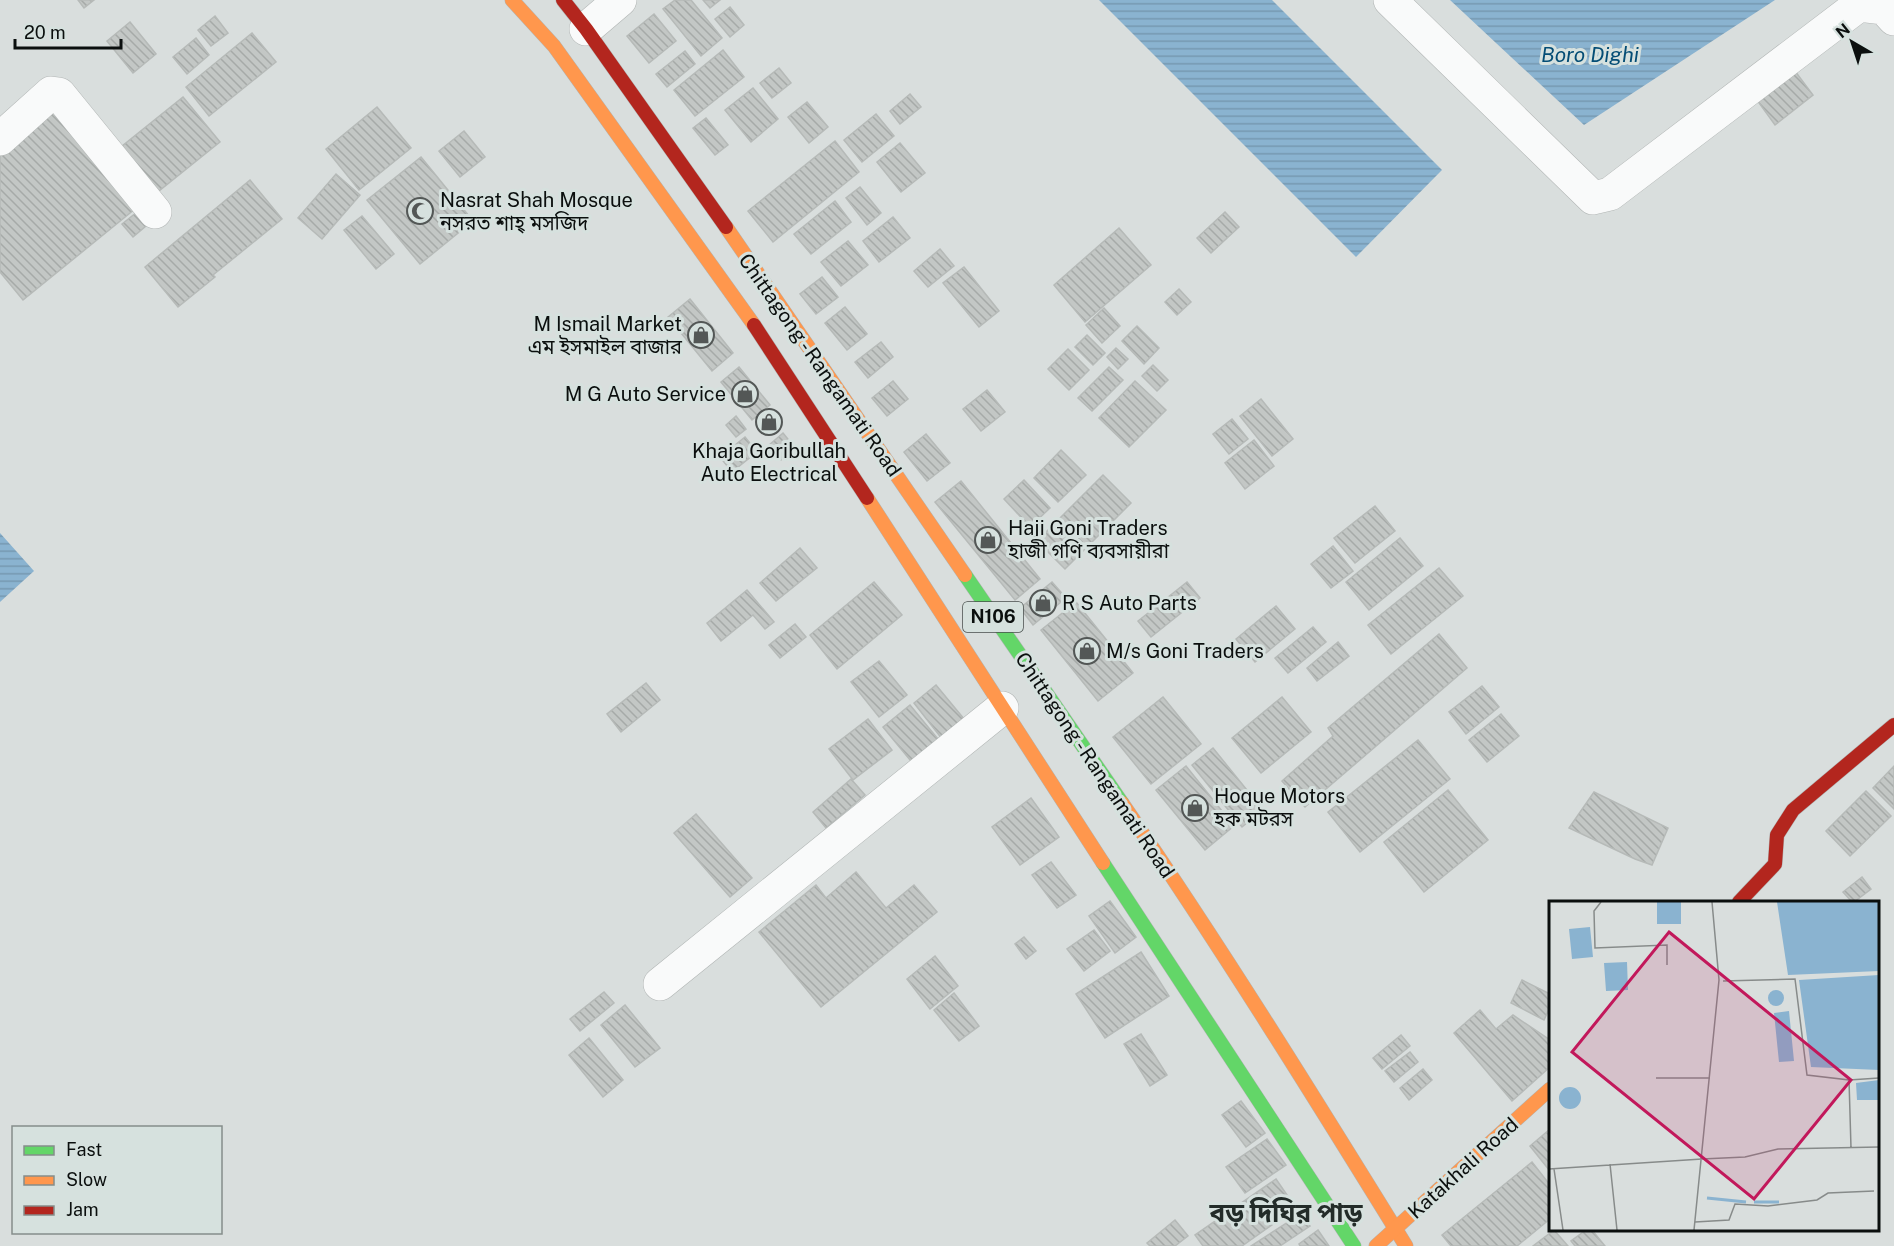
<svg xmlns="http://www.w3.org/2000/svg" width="1894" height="1246" viewBox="0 0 1894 1246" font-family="'Public Sans','Noto Sans Bengali',sans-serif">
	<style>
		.water { fill: url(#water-rules) }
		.building { fill: url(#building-back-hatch); stroke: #b6bab8; stroke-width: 1.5 }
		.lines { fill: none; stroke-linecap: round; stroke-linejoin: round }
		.street-casing { stroke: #b1b5b4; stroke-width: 34 }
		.fast-casing { stroke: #b1b5b4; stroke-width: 15 }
		.slow-casing { stroke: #b1b5b4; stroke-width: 15 }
		.jam-casing { stroke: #b1b5b4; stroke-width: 15 }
		.street { stroke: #f9fafa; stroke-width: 33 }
		.fast { stroke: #63d668; stroke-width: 14 }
		.slow { stroke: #ff974d; stroke-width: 14 }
		.jam { stroke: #b3261e; stroke-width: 14 }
		.labels { text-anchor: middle; stroke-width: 6; stroke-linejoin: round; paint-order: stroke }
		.shield { fill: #d6e1de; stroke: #484e4c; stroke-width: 1.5 }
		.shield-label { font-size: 18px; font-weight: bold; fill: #0b0f0e }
		.poi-label { font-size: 20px; fill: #0b0f0e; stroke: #d6e1de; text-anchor: start }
		.street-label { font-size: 20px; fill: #0b0f0e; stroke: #d6e1de }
		.water-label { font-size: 21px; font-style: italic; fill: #044d75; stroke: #d6e1de }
		.district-label { font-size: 26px; font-weight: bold; fill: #232c29; stroke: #d6e1de }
		.inset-river { fill: none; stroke: #8ab3d0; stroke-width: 3 }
		.inset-road { fill: none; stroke: #878b8a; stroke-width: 1.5 }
		.view { fill: #c2185b; fill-opacity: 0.15; stroke: #c2185b; stroke-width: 3 }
		.inset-edge { fill: none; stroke: #0b0f0e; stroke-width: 3 }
	</style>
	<defs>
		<pattern id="water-rules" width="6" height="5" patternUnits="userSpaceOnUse" patternTransform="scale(1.5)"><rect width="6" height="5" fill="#8ab3d0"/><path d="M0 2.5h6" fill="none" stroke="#7699b1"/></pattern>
		<pattern id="building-back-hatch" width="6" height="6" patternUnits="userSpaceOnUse" patternTransform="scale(1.5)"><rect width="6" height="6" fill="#c3c7c5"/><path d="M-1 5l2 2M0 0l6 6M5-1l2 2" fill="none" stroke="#a6aaa8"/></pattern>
	</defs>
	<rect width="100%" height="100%" fill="#d9dedd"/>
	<g class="water">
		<polygon points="1099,0 1272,0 1442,170 1356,257"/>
		<polygon points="1450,0 1775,0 1584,125"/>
		<polygon points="0,533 34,571 0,602"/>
	</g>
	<g class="building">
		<polygon points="78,0 94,0 84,8"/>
		<polygon points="675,0 691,0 722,38 701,56 663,9"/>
		<polygon points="703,0 720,0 710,8"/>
		<polygon points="730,7 744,25 730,37 715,19"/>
		<polygon points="654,14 676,41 649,63 627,36"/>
		<polygon points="215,16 228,33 211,46 198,30"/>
		<polygon points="130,22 156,54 133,73 107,41"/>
		<polygon points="252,33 276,62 209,116 186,87"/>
		<polygon points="196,38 209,55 187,74 173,57"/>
		<polygon points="723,50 744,77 695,116 674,90"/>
		<polygon points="685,51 695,64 667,87 656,74"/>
		<polygon points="1792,67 1813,95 1775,125 1754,96"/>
		<polygon points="779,68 791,83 772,98 760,83"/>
		<polygon points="753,88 778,119 751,142 725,110"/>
		<polygon points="910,94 921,107 900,124 890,111"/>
		<polygon points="183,97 220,142 154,195 117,150"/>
		<polygon points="807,102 828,127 809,143 788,117"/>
		<polygon points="377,107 411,148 359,190 326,149"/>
		<polygon points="53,108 135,209 23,300 0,272 0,151"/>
		<polygon points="876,114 894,136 862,162 844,140"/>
		<polygon points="706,118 728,145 715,155 693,128"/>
		<polygon points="464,131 485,157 460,177 439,151"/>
		<polygon points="835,141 859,172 773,242 748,211"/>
		<polygon points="900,143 925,173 901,192 877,162"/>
		<polygon points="421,157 473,221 420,264 367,200"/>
		<polygon points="336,174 360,195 322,239 298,218"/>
		<polygon points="250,180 282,219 213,275 215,277 178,307 145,267"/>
		<polygon points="860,187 881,213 867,225 846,198"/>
		<polygon points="835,201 851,222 811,254 794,234"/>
		<polygon points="142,208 152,221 133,237 122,224"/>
		<polygon points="1225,212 1239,227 1211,253 1197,238"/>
		<polygon points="362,216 394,254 376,269 344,230"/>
		<polygon points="893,217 910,238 879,262 863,241"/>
		<polygon points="1119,228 1151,265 1085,322 1054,285"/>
		<polygon points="848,241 868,265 841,286 821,262"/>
		<polygon points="940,249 954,266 928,287 914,271"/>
		<polygon points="964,267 999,311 979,327 943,283"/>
		<polygon points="822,277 838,297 816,314 800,294"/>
		<polygon points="1179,289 1191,302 1177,315 1165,302"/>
		<polygon points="690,299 733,353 712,371 668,317"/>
		<polygon points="845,307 867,334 847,350 825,323"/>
		<polygon points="1104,308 1120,326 1102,343 1086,325"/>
		<polygon points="1137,326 1159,348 1144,364 1122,341"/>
		<polygon points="1087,335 1105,353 1093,365 1075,347"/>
		<polygon points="881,342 893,357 868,378 855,362"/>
		<polygon points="1116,348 1128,359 1118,369 1107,357"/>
		<polygon points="1068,349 1089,370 1069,390 1048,369"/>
		<polygon points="1153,365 1168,380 1157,391 1142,376"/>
		<polygon points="739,367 770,405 752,420 721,382"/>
		<polygon points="1109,367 1123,380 1092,411 1078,398"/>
		<polygon points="893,381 908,399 887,416 872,398"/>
		<polygon points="1135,381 1166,410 1129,447 1099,418"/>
		<polygon points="987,390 1005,412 981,431 963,409"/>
		<polygon points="1261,399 1293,439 1272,456 1240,416"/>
		<polygon points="736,416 746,429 736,437 726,425"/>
		<polygon points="1232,419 1248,439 1229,454 1213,434"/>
		<polygon points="783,433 795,448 781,460 769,445"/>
		<polygon points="926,434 950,463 927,481 904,452"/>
		<polygon points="745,437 757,452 732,472 720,457"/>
		<polygon points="1254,440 1274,466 1245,489 1225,463"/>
		<polygon points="1061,450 1086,475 1058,502 1034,478"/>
		<polygon points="1103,475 1131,503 1065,569 1037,541"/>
		<polygon points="1024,480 1050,508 1030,527 1004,499"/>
		<polygon points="961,481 1040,579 1015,600 935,502"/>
		<polygon points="1375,506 1395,531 1355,563 1334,538"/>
		<polygon points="1400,538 1423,566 1369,610 1346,582"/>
		<polygon points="1333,546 1353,571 1331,588 1311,564"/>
		<polygon points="800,548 817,568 776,601 760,583"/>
		<polygon points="1439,568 1463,596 1391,654 1368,625"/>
		<polygon points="874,582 902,615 837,669 810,635"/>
		<polygon points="1052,582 1066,598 1033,625 1020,608"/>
		<polygon points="1187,582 1200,598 1151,637 1138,621"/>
		<polygon points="747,590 774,622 765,629 753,615 721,641 707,623"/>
		<polygon points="1076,602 1133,673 1098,701 1041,630"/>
		<polygon points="1276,606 1295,629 1255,662 1236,639"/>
		<polygon points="795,624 806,637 780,658 769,645"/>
		<polygon points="1313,627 1326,642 1288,673 1275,658"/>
		<polygon points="1439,634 1467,668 1305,807 1282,781 1333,736 1328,728"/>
		<polygon points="1338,642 1349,656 1317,681 1307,668"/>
		<polygon points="879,661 907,695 879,717 851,682"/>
		<polygon points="646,683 660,700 621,732 607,714"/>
		<polygon points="936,685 969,725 946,744 914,703"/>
		<polygon points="1482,686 1499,707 1466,734 1449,712"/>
		<polygon points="1163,697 1201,744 1151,784 1113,737"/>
		<polygon points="1282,697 1311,732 1261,773 1232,738"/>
		<polygon points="910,705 942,744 915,766 883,727"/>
		<polygon points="1501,714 1519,736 1487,762 1469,740"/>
		<polygon points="868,719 892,750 853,780 829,749"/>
		<polygon points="1418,740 1450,779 1360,852 1328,812"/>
		<polygon points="1213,748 1263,810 1242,827 1192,765"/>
		<polygon points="1186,766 1234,826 1205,850 1156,790"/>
		<polygon points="1894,766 1894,809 1873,788"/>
		<polygon points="851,779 865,795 826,828 813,812"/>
		<polygon points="1448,790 1488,840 1424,892 1384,842"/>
		<polygon points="1866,791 1891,816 1850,856 1826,831"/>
		<polygon points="1594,792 1668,828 1652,865 1635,859 1569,828"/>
		<polygon points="1031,798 1059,837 1020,865 992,827"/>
		<polygon points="696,814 752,878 730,897 674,833"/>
		<polygon points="1051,862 1076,895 1057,908 1032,875"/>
		<polygon points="856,872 886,908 914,885 937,912 821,1007 759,932 816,885 826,898"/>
		<polygon points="1862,877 1871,889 1854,902 1852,902 1843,892"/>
		<polygon points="1110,901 1136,937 1115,953 1089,916"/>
		<polygon points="1094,930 1110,951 1084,971 1067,949"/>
		<polygon points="1024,937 1036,951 1026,959 1015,944"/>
		<polygon points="1141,952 1169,996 1105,1038 1076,994"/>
		<polygon points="935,956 958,986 930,1009 907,979"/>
		<polygon points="1522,980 1550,994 1550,1007 1544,1020 1511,1003"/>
		<polygon points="604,992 614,1003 580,1031 570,1019"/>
		<polygon points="954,993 979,1026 959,1041 934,1010"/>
		<polygon points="625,1005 660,1048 635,1067 601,1025"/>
		<polygon points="1480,1010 1496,1029 1513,1015 1550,1040 1550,1067 1512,1101 1454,1033"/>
		<polygon points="1141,1034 1167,1075 1150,1086 1124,1044"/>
		<polygon points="1401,1035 1410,1046 1382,1069 1373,1058"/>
		<polygon points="589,1038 623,1080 603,1097 569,1055"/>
		<polygon points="1410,1052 1418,1062 1394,1082 1385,1071"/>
		<polygon points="1423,1069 1432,1080 1409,1100 1400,1088"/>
		<polygon points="1241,1101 1265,1133 1246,1147 1222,1115"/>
		<polygon points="1550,1129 1550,1171 1530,1146"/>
		<polygon points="1267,1139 1286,1165 1245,1193 1226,1167"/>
		<polygon points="1532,1162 1550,1185 1550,1219 1517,1246 1451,1246 1442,1235"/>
		<polygon points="1276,1179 1296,1208 1242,1246 1203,1246 1195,1235"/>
		<polygon points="1302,1213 1310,1226 1280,1246 1251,1246"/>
		<polygon points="1175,1220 1188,1236 1175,1246 1150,1246 1147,1243"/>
		<polygon points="1318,1230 1329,1246 1300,1246 1299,1244"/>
		<polygon points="1554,1230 1568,1246 1533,1246"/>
		<polygon points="1586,1230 1592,1230 1605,1246 1575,1246 1571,1241"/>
	</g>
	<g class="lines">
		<defs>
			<g id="street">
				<polyline points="1390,0 1593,198 1610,194 1859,5 1884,8 1894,19"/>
				<polyline points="586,29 620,0"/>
				<polyline points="0,139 51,93 59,94 155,212"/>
				<polyline points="660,984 1002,708"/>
			</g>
			<g id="fast">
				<polyline points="965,575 1122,803"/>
				<polyline points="1103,863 1354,1246"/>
			</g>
			<g id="slow">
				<polyline points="512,0 554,46 754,325"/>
				<polyline points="726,227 965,575"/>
				<polyline points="867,498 1103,863"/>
				<path d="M 1122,803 C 1221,947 1314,1097 1406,1246"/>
				<polyline points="1376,1246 1550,1089"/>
			</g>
			<g id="jam">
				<polyline points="563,0 586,29 726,227"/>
				<polyline points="754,325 867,498"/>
				<polyline points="1739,902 1775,864 1777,835 1793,810 1894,725"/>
			</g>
		</defs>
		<use href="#street" class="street-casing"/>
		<use href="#fast" class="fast-casing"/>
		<use href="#slow" class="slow-casing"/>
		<use href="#jam" class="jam-casing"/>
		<use href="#street" class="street"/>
		<use href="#fast" class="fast"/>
		<use href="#slow" class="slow"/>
		<use href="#jam" class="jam"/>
	</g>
	<defs>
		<symbol id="mosque-ring" viewBox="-11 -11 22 22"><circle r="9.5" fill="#d6e1de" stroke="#535756" stroke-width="1.5"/><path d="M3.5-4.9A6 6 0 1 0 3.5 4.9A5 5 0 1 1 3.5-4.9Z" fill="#535756"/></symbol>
		<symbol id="shop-ring" viewBox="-11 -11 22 22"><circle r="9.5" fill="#d6e1de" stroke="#535756" stroke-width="1.5"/><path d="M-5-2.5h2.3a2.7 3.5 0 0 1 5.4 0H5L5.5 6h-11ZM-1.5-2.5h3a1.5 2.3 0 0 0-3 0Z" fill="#535756"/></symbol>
	</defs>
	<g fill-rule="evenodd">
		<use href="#mosque-ring" x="405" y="196" width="30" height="30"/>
		<use href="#shop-ring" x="686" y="320" width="30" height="30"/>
		<use href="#shop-ring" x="730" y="379" width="30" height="30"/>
		<use href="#shop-ring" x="754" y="407" width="30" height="30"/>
		<use href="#shop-ring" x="973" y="525" width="30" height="30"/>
		<use href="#shop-ring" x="1028" y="588" width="30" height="30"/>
		<use href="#shop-ring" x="1072" y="636" width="30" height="30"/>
		<use href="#shop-ring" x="1180" y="793" width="30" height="30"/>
	</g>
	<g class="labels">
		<rect class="shield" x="963" y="602" width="60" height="30" rx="4.5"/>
		<g class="shield-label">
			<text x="993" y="623">N106</text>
		</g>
		<g class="poi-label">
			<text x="440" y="207">Nasrat Shah Mosque<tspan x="440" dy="23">নসরত শাহ্‌ মসজিদ</tspan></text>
			<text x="682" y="331" text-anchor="end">M Ismail Market<tspan x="682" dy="23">এম ইসমাইল বাজার</tspan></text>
			<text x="726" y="401" text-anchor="end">M G Auto Service</text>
			<text x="769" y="458" text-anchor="middle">Khaja Goribullah<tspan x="769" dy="23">Auto Electrical</tspan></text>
			<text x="1008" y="535">Haji Goni Traders<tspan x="1008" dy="23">হাজী গণি ব্যবসায়ীরা</tspan></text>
			<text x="1062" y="610">R S Auto Parts</text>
			<text x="1106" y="658">M/s Goni Traders</text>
			<text x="1214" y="803">Hoque Motors<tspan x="1214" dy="23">হক মটরস</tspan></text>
		</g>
		<g class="street-label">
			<text transform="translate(820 365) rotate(55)" y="7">Chittagong - Rangamati Road</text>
			<text transform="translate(1095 765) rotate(56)" y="7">Chittagong - Rangamati Road</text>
			<text transform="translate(1463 1168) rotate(-42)" y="7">Katakhali Road</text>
		</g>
		<g class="water-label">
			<text x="1590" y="62">Boro Dighi</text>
		</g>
		<g class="district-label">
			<text x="1286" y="1222">বড় দিঘির পাড়</text>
		</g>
	</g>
	<g transform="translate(1549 901)">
		<rect width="330" height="330" fill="#d9dedd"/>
		<path d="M 108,1 L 132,1 L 132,23 L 108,23 ZM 228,1 L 330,1 L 330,70 L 239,74 ZM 41,26 L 44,56 L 23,58 L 20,28 ZM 78,61 L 79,89 L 57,90 L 55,62 ZM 330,74 L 330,169 L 262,166 L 250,79 ZM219 97a8 8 0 1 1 16 0a8 8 0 1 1-16 0ZM 240,110 L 245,160 L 230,161 L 225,112 ZM 330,179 L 330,199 L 308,199 L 307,182 ZM10 197a11 11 0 1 1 22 0a11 11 0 1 1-22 0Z" fill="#8ab3d0"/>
		<path class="inset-river" d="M 158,297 L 197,301M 205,301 L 230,301"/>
		<path class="inset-road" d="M 52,1 L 45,10 L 46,47 L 118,44 L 118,64M 174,80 L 246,78 L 258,174 L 300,179 L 302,247M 107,177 L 161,177M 300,179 L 330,177M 153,258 L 196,256 L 229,248 L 330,246M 61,263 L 68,329M 0,268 L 153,258M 5,268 L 14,329M 146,321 L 180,319 L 186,303 L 219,305 L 268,299 L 279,292 L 325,290M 145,329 L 170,79 L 163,1"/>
		<path class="view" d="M 120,31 L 302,179 L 205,298 L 23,151 Z"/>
		<rect width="330" height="330" class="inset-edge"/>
	</g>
	<rect x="12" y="1126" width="210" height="108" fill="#d6e1de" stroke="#858d8b" stroke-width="1.5"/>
	<rect x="24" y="1146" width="30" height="9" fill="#63d668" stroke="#858d8b" stroke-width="1.5"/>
	<text x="66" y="1156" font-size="18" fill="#0b0f0e">Fast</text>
	<rect x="24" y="1176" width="30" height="9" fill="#ff974d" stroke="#858d8b" stroke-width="1.5"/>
	<text x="66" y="1186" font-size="18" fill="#0b0f0e">Slow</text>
	<rect x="24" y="1206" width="30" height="9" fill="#b3261e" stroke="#858d8b" stroke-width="1.5"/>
	<text x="66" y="1216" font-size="18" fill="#0b0f0e">Jam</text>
	<g transform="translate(1852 42) rotate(321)" stroke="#d6e1de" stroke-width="4.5" paint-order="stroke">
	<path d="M0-4.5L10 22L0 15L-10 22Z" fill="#0b0f0e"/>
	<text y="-9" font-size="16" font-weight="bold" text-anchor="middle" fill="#0b0f0e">N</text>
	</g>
	<path d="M15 39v9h106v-9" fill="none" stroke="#0b0f0e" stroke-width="3"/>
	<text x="24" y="39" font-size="18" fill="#0b0f0e" stroke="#d6e1de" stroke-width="4.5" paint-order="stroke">20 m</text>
</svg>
